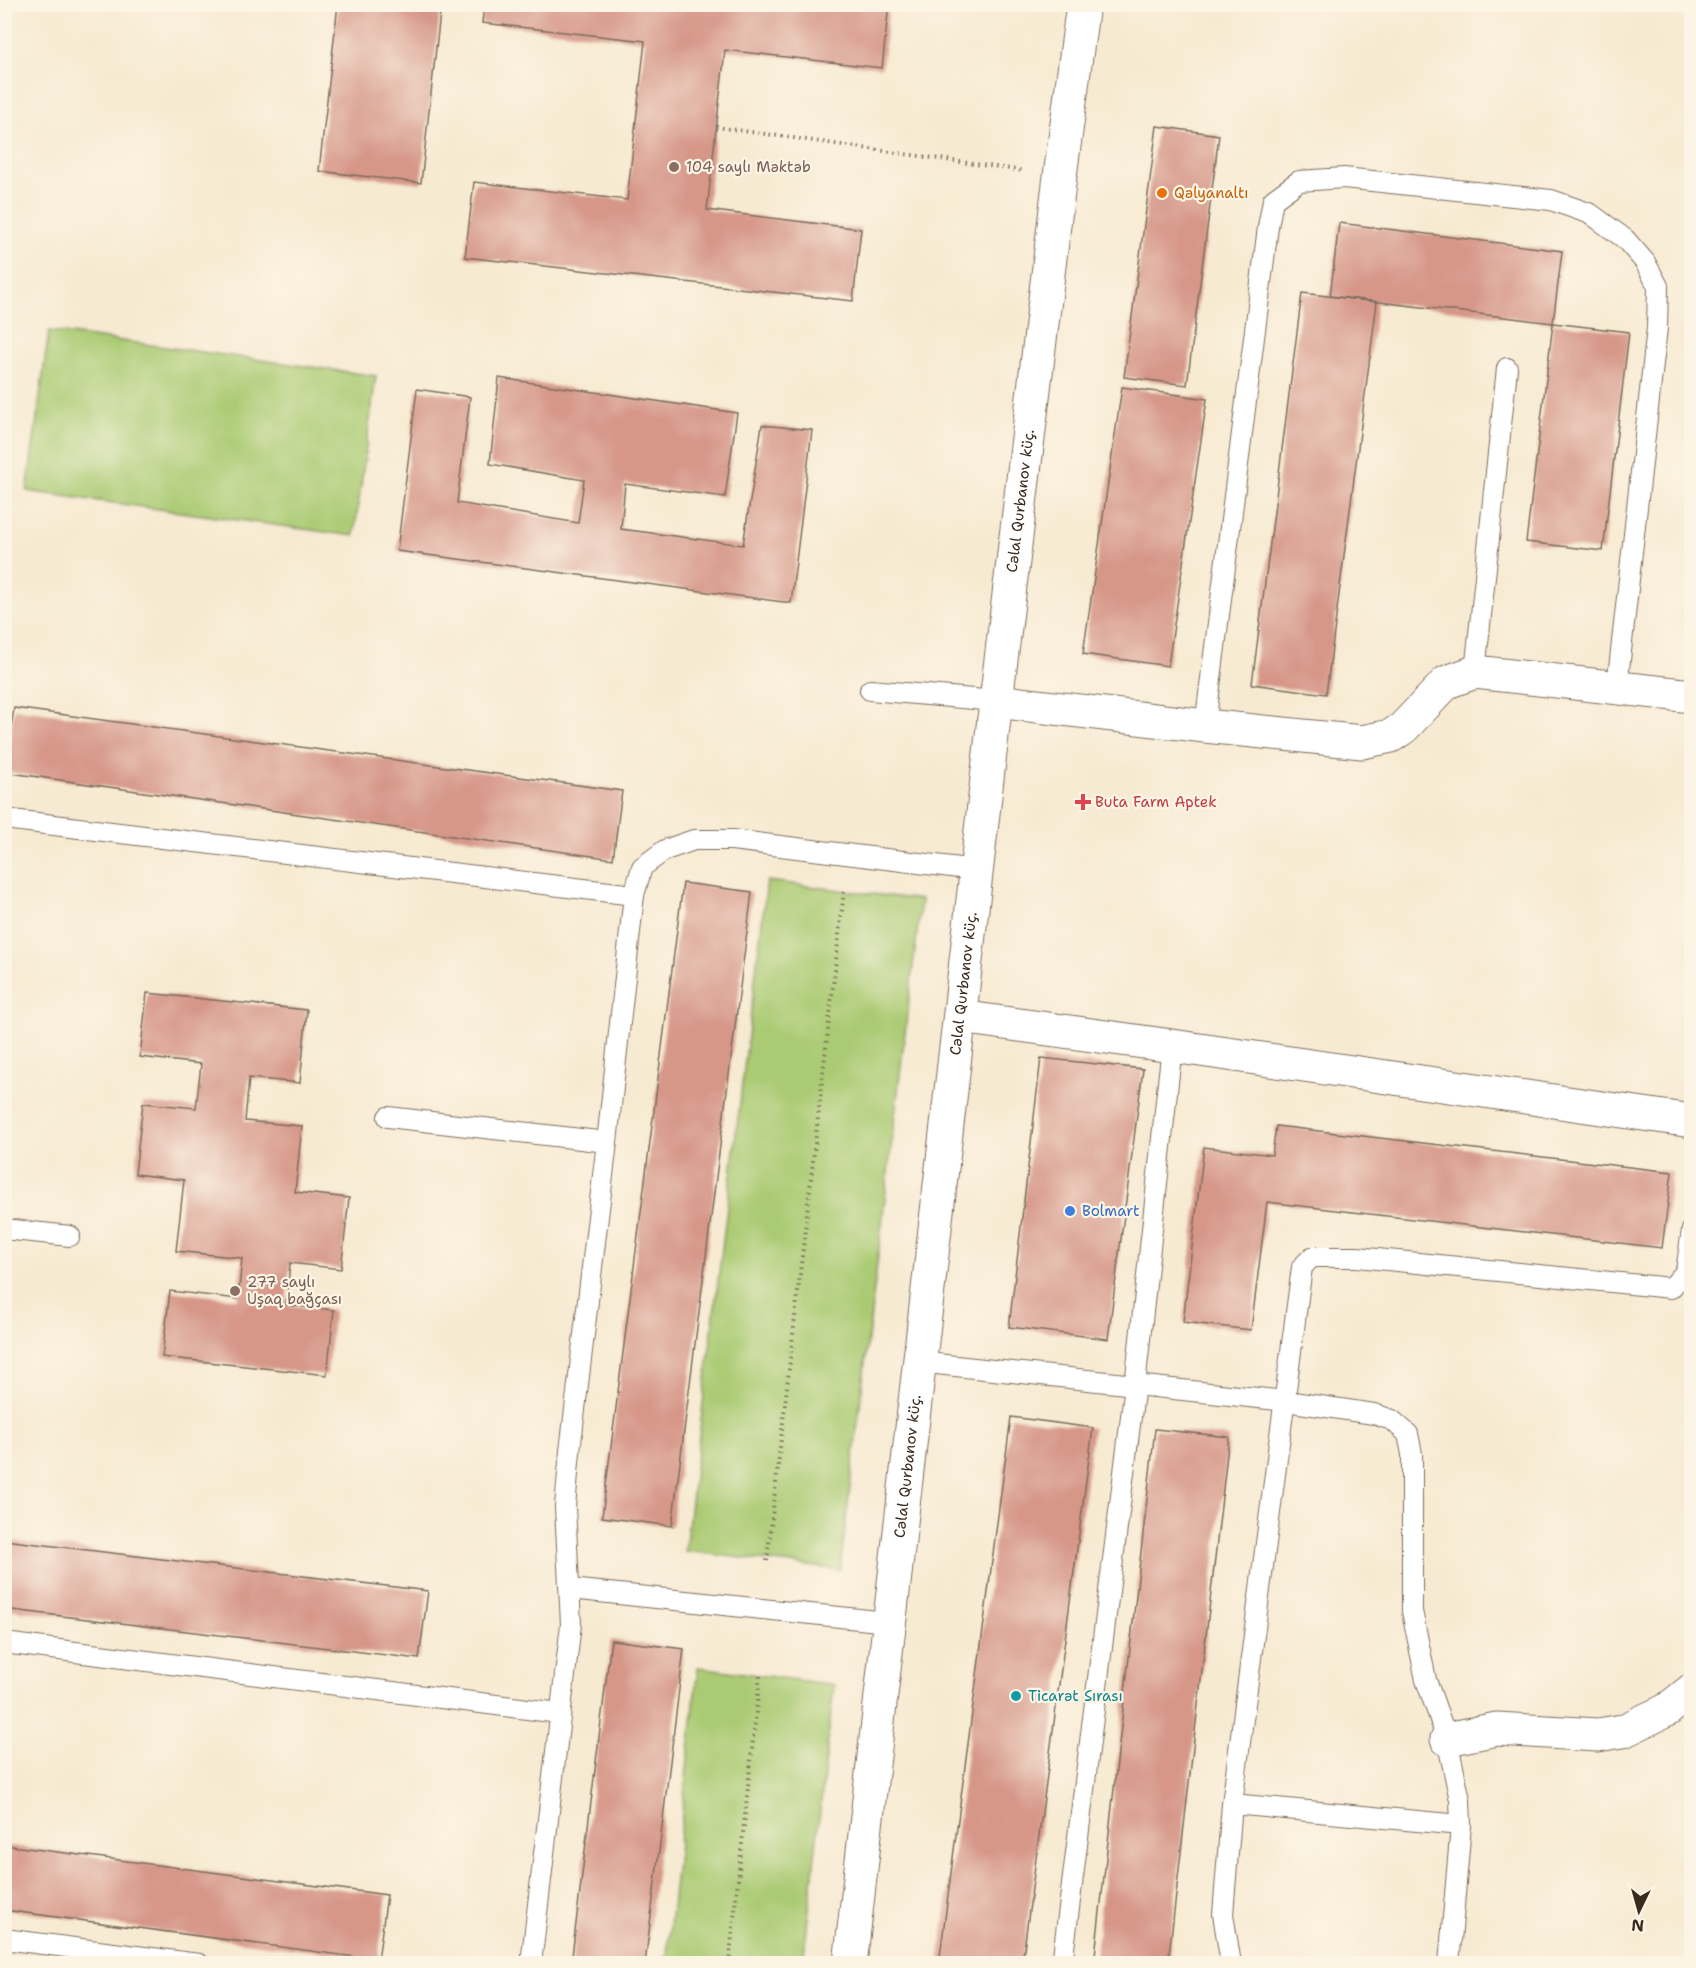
<svg xmlns="http://www.w3.org/2000/svg" width="1696" height="1968" viewBox="0 0 1696 1968" font-family="'Shantell Sans',sans-serif">
	<style>
		.green { fill: #aacb73; stroke: #727a48; stroke-width: 1.5 }
		.building { fill: #d69789 }
		.lines { fill: none; stroke-linecap: round; stroke-linejoin: round }
		.lane-casing { stroke: #7d6d5d; stroke-width: 22 }
		.street-casing { stroke: #7d6d5d; stroke-width: 35 }
		.secondary-casing { stroke: #7d6d5d; stroke-width: 35 }
		.path { stroke: #7d6d5d; stroke-width: 4; stroke-dasharray: 1.5 4.5; stroke-linecap: butt }
		.lane { stroke: #fff; stroke-width: 20 }
		.street { stroke: #fff; stroke-width: 33 }
		.secondary { stroke: #fff; stroke-width: 33 }
		.education-dot { fill: #8d6e63; stroke: #fcf5e5; stroke-width: 2 }
		.food-dot { fill: #e8710a; stroke: #fcf5e5; stroke-width: 2 }
		.health-dot { fill: #e0444e; stroke: #fcf5e5; stroke-width: 2 }
		.shop-dot { fill: #3f7fe0; stroke: #fcf5e5; stroke-width: 2 }
		.culture-dot { fill: #0f9aa8; stroke: #fcf5e5; stroke-width: 2 }
		.labels { text-anchor: middle; stroke-width: 4.5; stroke-linejoin: round; paint-order: stroke }
		.education-label { font-size: 15px; fill: #785e54; stroke: #fcf5e5; text-anchor: start }
		.food-label { font-size: 15px; fill: #c56008; stroke: #fcf5e5; text-anchor: start }
		.street-label { font-size: 15px; fill: #3b2a1e; stroke: #fcf5e5 }
		.health-label { font-size: 15px; fill: #be3a42; stroke: #fcf5e5; text-anchor: start }
		.shop-label { font-size: 15px; fill: #366cbe; stroke: #fcf5e5; text-anchor: start }
		.culture-label { font-size: 15px; fill: #0d838f; stroke: #fcf5e5; text-anchor: start }
	</style>
	<rect width="100%" height="100%" fill="#fcf5e5"/>
	<filter id="ink" filterUnits="userSpaceOnUse"><feTurbulence type="fractalNoise" baseFrequency=".0167" numOctaves="2"/><feDisplacementMap in="SourceGraphic" scale="12" xChannelSelector="R" yChannelSelector="G"/><feConvolveMatrix kernelMatrix="1 2 1 2 8 2 1 2 1" color-interpolation-filters="sRGB"/></filter>
	<filter id="wash" filterUnits="userSpaceOnUse"><feTurbulence type="fractalNoise" baseFrequency=".008" numOctaves="4" result="noise"/><feDisplacementMap in="SourceGraphic" scale="24" xChannelSelector="R" yChannelSelector="G"/><feGaussianBlur stdDeviation="1.35" result="paint"/><feColorMatrix in="noise" values="0 0 0 0 0 0 0 0 0 0 0 0 0 0 0 0 0 1.4 0 .05"/><feComposite in="paint" operator="in"/></filter>
	<g filter="url(#wash)">
		<rect width="100%" height="100%" fill="#f7ead2"/>
		<g class="green">
			<polygon points="49,331 376,376 354,536 27,491"/>
			<polygon points="767,881 921,900 840,1570 685,1551"/>
			<polygon points="698,1667 834,1685 803,1963 666,1963"/>
		</g>
		<g id="blocks">
			<g class="building">
				<polygon points="338,4 441,4 421,183 319,171"/>
				<polygon points="484,4 889,4 882,68 725,50 707,210 861,229 853,301 465,257 474,182 627,200 645,41 482,23"/>
				<polygon points="1157,126 1219,135 1187,385 1124,377"/>
				<polygon points="1339,223 1562,251 1553,323 1330,296"/>
				<polygon points="1302,293 1377,302 1326,694 1252,684"/>
				<polygon points="1553,323 1629,332 1603,551 1526,542"/>
				<polygon points="499,378 737,413 725,497 625,484 621,529 743,545 762,425 812,430 791,603 397,551 417,389 470,397 457,503 578,523 584,480 490,464"/>
				<polygon points="1122,387 1207,399 1168,666 1083,654"/>
				<polygon points="14,708 622,791 613,859 4,772"/>
				<polygon points="683,883 752,892 672,1526 602,1517"/>
				<polygon points="147,993 307,1010 300,1083 249,1078 245,1121 302,1126 295,1192 349,1198 341,1269 290,1263 286,1305 334,1310 327,1375 162,1357 170,1291 238,1299 242,1258 176,1251 184,1180 135,1174 143,1103 196,1108 201,1064 140,1057"/>
				<polygon points="1041,1058 1143,1069 1108,1339 1009,1327"/>
				<polygon points="1276,1126 1672,1172 1662,1248 1267,1202 1251,1330 1183,1322 1204,1147 1272,1155"/>
				<polygon points="1011,1417 1093,1428 1022,1964 939,1964"/>
				<polygon points="1155,1429 1229,1437 1168,1964 1094,1964"/>
				<polygon points="4,1540 428,1591 419,1659 4,1609"/>
				<polygon points="611,1640 684,1649 645,1964 571,1964"/>
				<polygon points="4,1845 387,1895 378,1960 4,1910"/>
				<polygon points="1492,1958 1528,1962 1528,1964 1492,1964"/>
			</g>
		</g>
	</g>
	<g filter="url(#ink)">
		<use href="#blocks" fill-opacity="0" stroke="#7d6d5d" stroke-width="1.5"/>
		<g class="lines">
			<defs>
				<g id="lane">
					<polyline points="1475,672 1507,368"/>
					<polyline points="870,690 996,701"/>
					<polyline points="1205,726 1268,227 1273,200 1299,181 1344,178 1551,200 1591,214 1625,239 1645,262 1658,286 1657,328 1617,687"/>
					<polyline points="4,819 634,895 642,867 665,850 694,840 732,840 976,870"/>
					<polyline points="388,1117 607,1142"/>
					<polyline points="4,1229 70,1236"/>
					<polyline points="918,1362 1286,1401 1374,1414 1392,1420 1408,1434 1412,1454 1412,1611 1426,1680 1447,1739 1460,1800 1461,1825 1449,1964"/>
					<polyline points="570,1589 888,1622"/>
					<polyline points="4,1643 559,1713"/>
					<polyline points="1232,1804 1461,1825"/>
					<polyline points="4,1939 199,1964"/>
					<polyline points="531,1964 571,1624 565,1507 570,1451 607,1142 634,895"/>
					<polyline points="1062,1964 1135,1385 1172,1046"/>
					<polyline points="1231,1964 1223,1914 1232,1804 1302,1267 1312,1257 1357,1257 1671,1288 1686,1271 1692,1230"/>
				</g>
				<g id="street">
					<polyline points="996,701 1205,726 1362,742 1391,736 1403,728 1447,682 1475,672 1692,696"/>
					<polyline points="960,1017 1172,1046 1692,1121"/>
					<polyline points="1447,1739 1497,1729 1598,1735 1623,1731 1667,1710 1692,1690"/>
				</g>
				<g id="secondary">
					<path id="s1" d="M 850,1964 L 996,701 L 1060,176 L 1083,4"/>
				</g>
			</defs>
			<use href="#lane" class="lane-casing"/>
			<use href="#street" class="street-casing"/>
			<use href="#secondary" class="secondary-casing"/>
			<g class="path">
				<polyline points="716,127 1024,171"/>
				<polyline points="767,1561 844,891"/>
				<polyline points="729,1964 760,1675"/>
			</g>
			<use href="#lane" class="lane"/>
			<use href="#street" class="street"/>
			<use href="#secondary" class="secondary"/>
		</g>
	</g>
	<g class="education-dot">
		<circle cx="674" cy="167" r="6"/>
		<circle cx="235" cy="1291" r="6"/>
	</g>
	<circle class="food-dot" cx="1162" cy="193" r="6"/>
	<path class="health-dot" d="M1080 793h6v6h6v6h-6v6h-6v-6h-6v-6h6z"/>
	<circle class="shop-dot" cx="1070" cy="1211" r="6"/>
	<circle class="culture-dot" cx="1016" cy="1696" r="6"/>
	<g class="labels">
		<g class="education-label">
			<text x="686" y="172">104 saylı Məktəb</text>
			<text x="247" y="1287">277 saylı<tspan x="247" dy="17">Uşaq bağçası</tspan></text>
		</g>
		<g class="food-label">
			<text x="1174" y="198">Qəlyanaltı</text>
		</g>
		<g class="street-label">
			<text dy="5" stroke="none"><textPath href="#s1" startOffset="1473">Cəlal Qurbanov küç.</textPath></text>
			<text dy="5" stroke="none"><textPath href="#s1" startOffset="987">Cəlal Qurbanov küç.</textPath></text>
			<text dy="5" stroke="none"><textPath href="#s1" startOffset="501">Cəlal Qurbanov küç.</textPath></text>
		</g>
		<g class="health-label">
			<text x="1095" y="807">Buta Farm Aptek</text>
		</g>
		<g class="shop-label">
			<text x="1082" y="1216">Bolmart</text>
		</g>
		<g class="culture-label">
			<text x="1028" y="1701">Ticarət Sırası</text>
		</g>
	</g>
	<rect width="1696" height="1968" fill="none" stroke="#fcf5e5" stroke-width="24"/>
	<g transform="translate(1639 1911) rotate(185)" stroke="#fcf5e5" stroke-width="4.5" paint-order="stroke">
	<path d="M0-4.5L10 22L0 15L-10 22Z" fill="#3b2a1e"/>
	<text y="-9" font-size="16" font-weight="bold" text-anchor="middle" fill="#3b2a1e">N</text>
	</g>
</svg>
